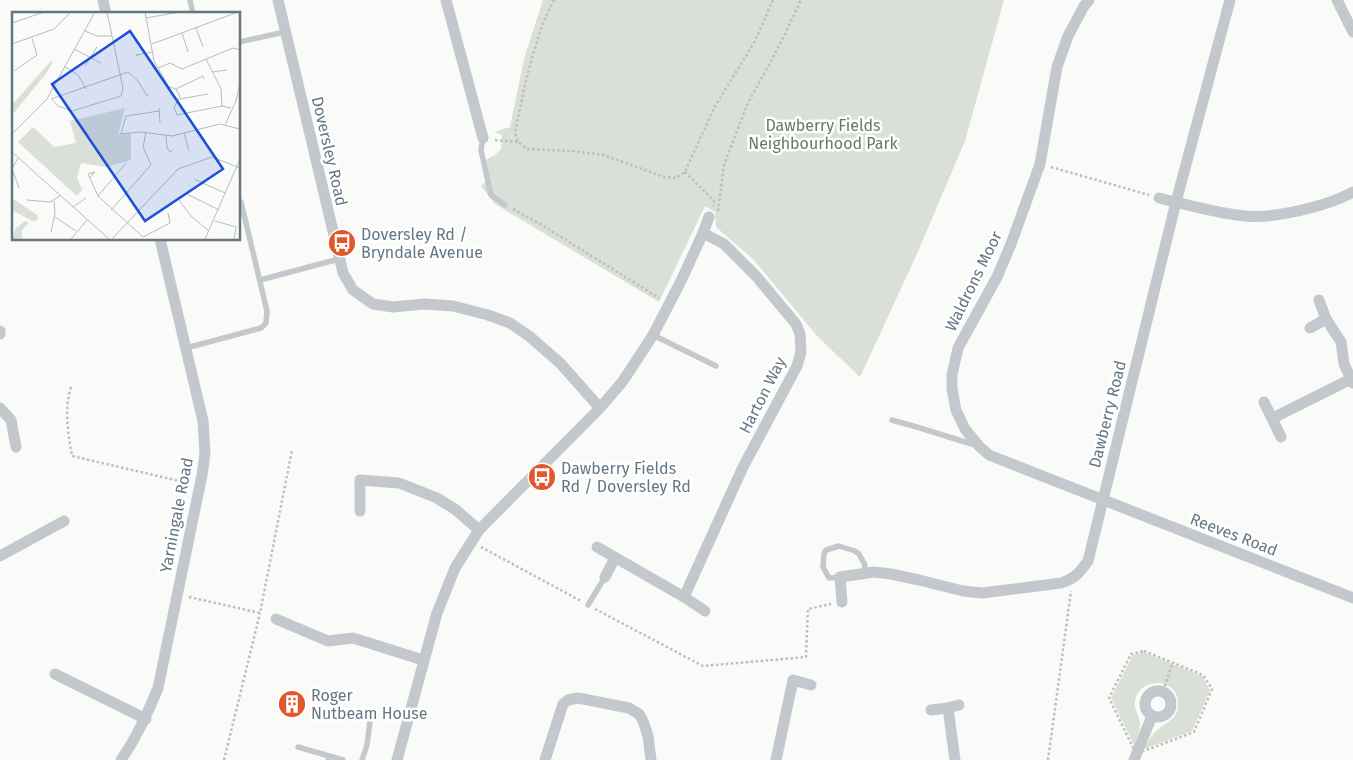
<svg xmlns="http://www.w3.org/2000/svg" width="1353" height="760" viewBox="0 0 1353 760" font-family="'Fira Sans',sans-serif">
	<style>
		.green { fill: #dadfd7 }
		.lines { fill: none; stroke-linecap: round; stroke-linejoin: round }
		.path { stroke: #bbbfc2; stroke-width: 2.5; stroke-dasharray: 2.5 2.5; stroke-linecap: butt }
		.service { stroke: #c3c8cc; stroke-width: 5.5 }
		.minor { stroke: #c3c8cc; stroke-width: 11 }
		.labels { text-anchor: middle; stroke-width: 5; stroke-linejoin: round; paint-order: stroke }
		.park-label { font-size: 16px; fill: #687a64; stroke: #fff }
		.street-label { font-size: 16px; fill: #657683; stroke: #fff }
		.poi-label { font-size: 16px; fill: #657683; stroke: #fff; text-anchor: start }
		.inset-road { fill: none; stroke: #b5bdc2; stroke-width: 1 }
		.view { fill: #1d4ed8; fill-opacity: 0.15; stroke: #1d4ed8; stroke-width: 2.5 }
		.inset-edge { fill: none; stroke: #657683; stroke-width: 2.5 }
	</style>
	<rect width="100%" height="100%" fill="#fafaf8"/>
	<g class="green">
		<polygon points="543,0 1004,0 965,141 916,256 860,377 818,337 754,260 716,227 715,212 705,206 659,302 495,204 481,186 489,179 486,161 487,159 495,155 501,149 502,135 494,132 510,127 524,59"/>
		<path d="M 1144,652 L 1202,676 L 1210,690 L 1192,731 L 1144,749 C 1147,743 1150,737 1155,732 C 1162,725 1172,722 1177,712 C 1178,710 1178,706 1178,704 C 1179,679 1144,676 1136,697 C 1132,707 1139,714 1140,723 C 1140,731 1137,738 1134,745 L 1111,698 L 1133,655 Z"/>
	</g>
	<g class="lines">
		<g class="path">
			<polyline points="554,0 543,23 534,51 526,80 515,132 518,142 528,149 572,151 604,155 664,177 676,178 685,172 714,108 755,41 773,0"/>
			<polyline points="495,140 518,142"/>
			<polyline points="1051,167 1149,195"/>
			<polyline points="685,172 714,201 713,206"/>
			<polyline points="513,209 542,225 659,298"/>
			<polyline points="718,211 724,165 747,105 779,46 801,0"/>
			<path d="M 71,387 C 64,409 68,433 72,456 L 188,483"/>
			<polyline points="481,547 581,601"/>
			<polyline points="189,597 260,613 292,450"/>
			<polyline points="595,609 703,666 806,657 808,609 831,604"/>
			<polygon points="1144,651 1203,675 1212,689 1194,732 1136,754 1109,698 1131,654"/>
			<polyline points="1163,691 1173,662"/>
			<polyline points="224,760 260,613"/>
			<polyline points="1048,760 1071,591"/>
		</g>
		<g class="service">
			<polyline points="190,0 193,14"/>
			<polyline points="239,42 285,32"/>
			<polyline points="483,138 481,150 491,195 505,205"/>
			<polyline points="260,280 339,259"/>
			<polyline points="653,335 716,366"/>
			<polyline points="186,348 261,328 266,323 267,311 241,202"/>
			<polyline points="892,420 920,428 975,445"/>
			<polyline points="840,577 829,578 823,567 824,554 826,550 839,546 855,551 859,554 865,565 864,574"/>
			<polyline points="588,605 605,577"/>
			<polyline points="298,747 329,756"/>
			<polyline points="328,760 329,756 343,760"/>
			<polyline points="362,760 367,745 370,721"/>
		</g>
		<g class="minor">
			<polyline points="103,0 106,14"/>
			<polyline points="278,0 343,273 353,290 373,304 393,307 424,304 453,306 488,315 510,323 529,336 560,363 600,408"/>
			<polyline points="446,0 483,138"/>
			<polyline points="1089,0 1084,6 1068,36 1057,67 1040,164 1011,244 997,277 958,348 952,375 952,389 956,410 965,429 979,446 989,455 1353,598"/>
			<polyline points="1337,0 1353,32"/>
			<path d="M 1159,198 C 1188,205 1216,213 1245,216 C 1274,219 1328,206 1353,192"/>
			<polyline points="1319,300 1326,319 1341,342 1344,364 1353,383"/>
			<polyline points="1310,328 1326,319"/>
			<polyline points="0,331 0,334"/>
			<polyline points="1264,402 1281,437"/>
			<polyline points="0,408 11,420 16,447"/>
			<polyline points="1273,418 1353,378"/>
			<polyline points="360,511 360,480 399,483 437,498 456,510 479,530"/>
			<polyline points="597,547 684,597 705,611"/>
			<polyline points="0,556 64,521"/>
			<polyline points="605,577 615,558"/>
			<polyline points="684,597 743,467 797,366 801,352 800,334 796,324 756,276 724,244 703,233"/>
			<path d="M 842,602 L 840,577 L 874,572 L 891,574 L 919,580 L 963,591 L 982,593 L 1061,583 C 1076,578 1079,573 1088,561 L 1176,202 L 1230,0"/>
			<polyline points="276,619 328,641 353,638 423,660"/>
			<polyline points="55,674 146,719"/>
			<circle cx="1158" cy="704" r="13"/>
			<polyline points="948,708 955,760"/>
			<polyline points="931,710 948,708 959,705"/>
			<path d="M 121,760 C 137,737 147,714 158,688 L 202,475 L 205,454 L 203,421 L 160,239"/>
			<polyline points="397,760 437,613 455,568 479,530 600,408 623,381 653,335 681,281 703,233 709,217"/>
			<polyline points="545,760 563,704 568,700 578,698 629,708 639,714 643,721 648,736 651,760"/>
			<polyline points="776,760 793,680 811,685"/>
			<polyline points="1134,760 1152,716"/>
		</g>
	</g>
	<defs>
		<symbol id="bus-disc" viewBox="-11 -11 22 22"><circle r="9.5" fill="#e4572e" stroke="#fff"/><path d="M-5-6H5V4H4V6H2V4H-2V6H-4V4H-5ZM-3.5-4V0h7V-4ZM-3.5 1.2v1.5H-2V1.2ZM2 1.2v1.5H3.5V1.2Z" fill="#fff"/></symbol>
		<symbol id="building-disc" viewBox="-11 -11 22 22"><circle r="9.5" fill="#e4572e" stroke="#fff"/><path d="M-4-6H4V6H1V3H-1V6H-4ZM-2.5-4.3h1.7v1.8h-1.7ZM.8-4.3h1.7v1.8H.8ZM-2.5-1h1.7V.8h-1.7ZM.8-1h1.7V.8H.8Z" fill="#fff"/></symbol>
	</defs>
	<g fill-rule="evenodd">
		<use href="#bus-disc" x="326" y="227" width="32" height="32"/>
		<use href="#bus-disc" x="526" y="461" width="32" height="32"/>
		<use href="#building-disc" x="276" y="688" width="32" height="32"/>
	</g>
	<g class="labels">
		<g class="park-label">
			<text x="823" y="131">Dawberry Fields<tspan x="823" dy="18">Neighbourhood Park</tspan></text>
		</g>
		<g class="street-label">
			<text transform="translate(330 151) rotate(77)" y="6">Doversley Road</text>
			<text transform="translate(973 281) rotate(-64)" y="6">Waldrons Moor</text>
			<text transform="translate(762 395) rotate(-63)" y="6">Harton Way</text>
			<text transform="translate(1107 414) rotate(-76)" y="6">Dawberry Road</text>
			<text transform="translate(176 515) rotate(-79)" y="6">Yarningale Road</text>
			<text transform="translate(1234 534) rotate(21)" y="6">Reeves Road</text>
		</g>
		<g class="poi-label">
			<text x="361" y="240">Doversley Rd /<tspan x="361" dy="18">Bryndale Avenue</tspan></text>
			<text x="561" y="474">Dawberry Fields<tspan x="561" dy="18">Rd / Doversley Rd</tspan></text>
			<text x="311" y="701">Roger<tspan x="311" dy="18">Nutbeam House</tspan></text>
		</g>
	</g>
	<g transform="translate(12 12)">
		<rect width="228" height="228" fill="#fafaf8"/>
		<path d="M 39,49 L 41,50 L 33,63 L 0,103 L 0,93 ZM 113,96 L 106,123 L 119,121 L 119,148 L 94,155 L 69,151 L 65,165 L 70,178 L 65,184 L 6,130 L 21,115 L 42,135 L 64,131 L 58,109 ZM 0,186 L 25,203 L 26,208 L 20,209 L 0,198 ZM 13,209 L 17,211 L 10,218 L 10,227 L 0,227 L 4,216 Z" fill="#dadfd7"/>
		<path class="inset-road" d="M 133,0 L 142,49 L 157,75 L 164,77 L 168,85 L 162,95 L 165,103 L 210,94 L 219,96M 134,6 L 168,0M 0,11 L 32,0M 184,16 L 191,35M 73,19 L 85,24 L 100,24M 170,21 L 176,40M 0,32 L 42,17 L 59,0M 140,32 L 226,0M 62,37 L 89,51M 127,43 L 124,43 L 141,40M 194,47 L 209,77 L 210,94M 52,54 L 66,63 L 74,77M 73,54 L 85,35M 146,56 L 158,51 L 170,57 L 221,36 L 228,38M 2,59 L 25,43 L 20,26M 200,60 L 215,58M 164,77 L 191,64 L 192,67M 39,87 L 116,60 L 126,69 L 135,84 L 137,82M 40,87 L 46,94 L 60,99 L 109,84 L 111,76 L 95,0M 168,87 L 196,82M 147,96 L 148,111M 213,113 L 224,89 L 228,71M 172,121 L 177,139M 0,122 L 35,87 L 83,0M 107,122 L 129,120 L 160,124 L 208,112 L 228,117M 109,122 L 114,104 L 147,99M 154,124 L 155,136 L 158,140 L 161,138M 0,140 L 97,227M 6,146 L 0,157 L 7,176M 78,165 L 83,160 L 76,162 L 86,184 L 131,225 L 158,211 L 156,201M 182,167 L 213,181M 175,182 L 207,198M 86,184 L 114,151M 166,187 L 180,205 L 197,219M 15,188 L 38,190 L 48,184M 61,195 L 74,186M 99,198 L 139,153 L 131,135 L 134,120M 43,205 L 64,219M 203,209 L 224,215 L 222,227M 39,220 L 43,201 L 42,189M 59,227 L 75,208M 100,227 L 166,157 L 200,145 L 228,156M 193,227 L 228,147"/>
		<path class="view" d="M 118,19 L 211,157 L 133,209 L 40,72 Z"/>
		<rect width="228" height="228" class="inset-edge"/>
	</g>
</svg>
